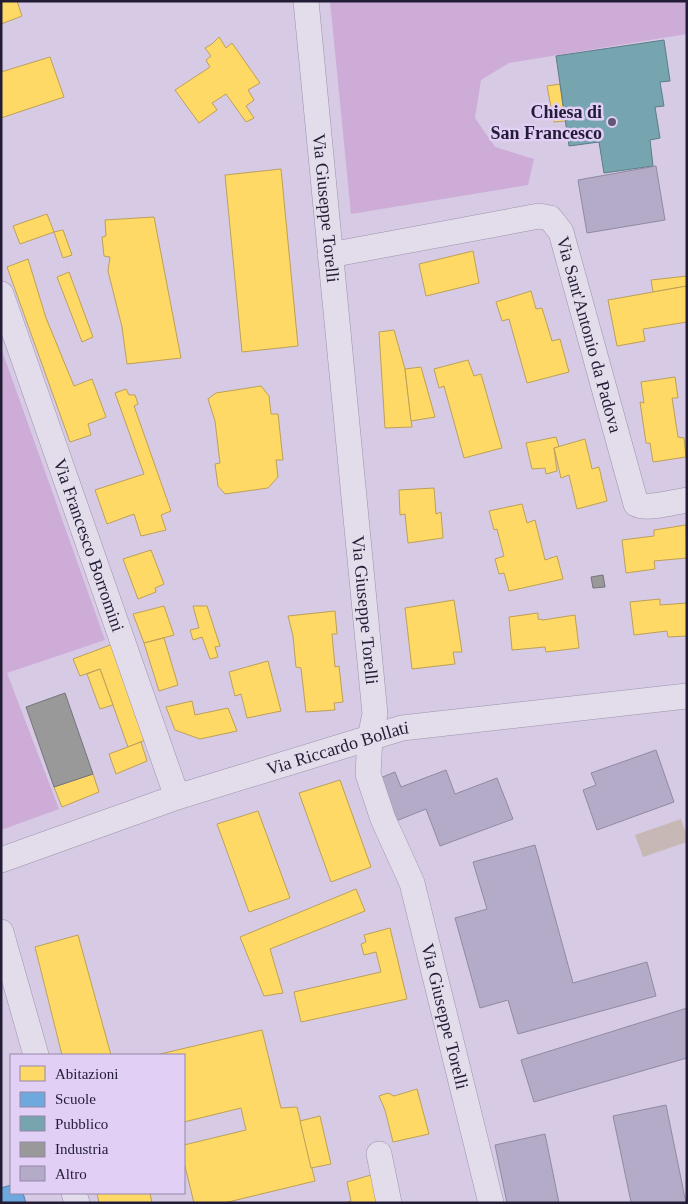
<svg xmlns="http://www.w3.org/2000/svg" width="688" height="1204" viewBox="0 0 688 1204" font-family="Georgia,serif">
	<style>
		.green { fill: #cdacd7 }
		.water { fill: #c7b8b6 }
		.homes { fill: #ffd966; stroke: #bda058 }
		.schools { fill: #6fa8dc; stroke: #587eaa }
		.public { fill: #76a5af; stroke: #5d7c8b }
		.industry { fill: #999; stroke: #75747b }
		.building { fill: #b3abc7; stroke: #918aa3 }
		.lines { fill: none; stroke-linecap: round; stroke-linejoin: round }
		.minor-casing { stroke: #9c94a9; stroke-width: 26 }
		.minor { stroke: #e3dceb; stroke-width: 25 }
		.poi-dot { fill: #615973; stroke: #e1cff5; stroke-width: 2 }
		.labels { text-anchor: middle; stroke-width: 5; stroke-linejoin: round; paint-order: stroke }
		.poi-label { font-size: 18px; font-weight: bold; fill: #221c36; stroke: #e1cff5; text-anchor: end }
		.street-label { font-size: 18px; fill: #221c36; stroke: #e1cff5 }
	</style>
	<rect width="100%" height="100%" fill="#d6cae4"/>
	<g class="green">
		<polygon points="330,1 687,1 687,34 509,63 481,80 475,118 495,147 534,159 528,185 351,214"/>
		<polygon points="1,348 105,640 7,673 59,809 1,830"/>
	</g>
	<polygon class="water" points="681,819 687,836 687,842 643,857 635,835"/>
	<g class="homes">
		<polygon points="1,1 17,1 22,16 1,24"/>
		<polygon points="219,37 226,48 232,43 260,83 248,90 254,100 246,106 254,118 246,122 226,94 212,103 217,110 199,123 175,90 210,67 206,60 211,56 205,48 212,44"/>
		<polygon points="50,57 64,97 1,118 1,72"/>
		<polygon points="560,84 565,121 554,122 547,86"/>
		<polygon points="281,169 298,346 242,352 225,175"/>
		<polygon points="47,214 54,232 20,244 13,226"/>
		<polygon points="154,217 181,358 127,364 122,327 108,271 110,257 104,256 102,237 106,236 105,220"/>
		<polygon points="63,230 72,255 63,258 54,232"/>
		<polygon points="473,251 479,283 426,296 419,264"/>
		<polygon points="28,259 46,318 74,386 92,379 106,417 88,424 91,435 70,442 7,267"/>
		<polygon points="69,272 93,337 82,342 57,277"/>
		<polygon points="687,276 687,286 653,292 651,280"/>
		<polygon points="687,286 687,322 643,329 645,341 617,346 608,300"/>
		<polygon points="531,291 536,309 542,308 552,341 560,339 569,372 527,383 509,319 502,321 496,302"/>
		<polygon points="394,330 405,369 412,427 385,428 379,332"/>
		<polygon points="468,360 474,376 481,374 502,448 464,458 444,386 439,388 434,369"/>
		<polygon points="421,367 435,417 411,421 405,369"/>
		<polygon points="675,377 678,398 672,398 678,437 684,438 686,457 653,462 650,443 646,443 640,402 644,403 641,382"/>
		<polygon points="261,386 269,396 271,414 278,414 283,460 276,460 278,477 268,488 225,494 218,486 215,464 220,463 215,421 208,399 216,393"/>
		<polygon points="126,389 129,395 135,395 138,404 134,406 171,511 161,515 166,530 141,536 134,514 107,524 95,490 144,474 115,393"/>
		<polygon points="556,437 559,447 554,448 557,471 546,474 545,468 532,469 526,443"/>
		<polygon points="585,439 592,469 599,467 607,501 577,509 569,475 561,478 554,448"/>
		<polygon points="434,488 436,514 441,512 443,538 408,543 405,514 400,515 399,490"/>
		<polygon points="522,504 527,523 535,520 545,560 557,556 563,579 509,591 504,573 499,574 495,559 504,556 497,529 494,530 489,511"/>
		<polygon points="686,525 687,558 654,561 655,569 626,573 622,540 654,536 654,530"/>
		<polygon points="151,550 164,584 155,588 156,592 138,599 123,559"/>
		<polygon points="660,599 660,605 687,603 687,636 668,637 667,631 634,635 630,602"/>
		<polygon points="454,600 462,652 453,652 455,664 412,669 405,608"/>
		<polygon points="164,606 174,635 144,643 133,614"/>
		<polygon points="193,606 207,606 220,646 215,647 218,657 210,659 202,637 193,640 190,630 199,628"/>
		<polygon points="335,611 337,634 332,634 335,667 339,666 343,702 334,703 335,710 306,712 301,668 296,667 293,636 288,616"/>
		<polygon points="538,613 538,619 543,620 575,615 579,648 546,652 545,647 512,650 509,617"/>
		<polygon points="164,638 178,685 159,691 144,643"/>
		<polygon points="113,644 148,739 128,747 100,669 80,676 73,659"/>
		<polygon points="268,661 281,711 247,718 241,694 235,696 229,672"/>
		<polygon points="100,669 113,705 100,709 87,674"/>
		<polygon points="192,701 195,715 228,708 237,731 200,739 175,730 166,707"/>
		<polygon points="141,742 147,761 116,774 109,754"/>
		<polygon points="93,774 99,792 62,807 54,787"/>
		<polygon points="340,780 371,867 331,882 299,793"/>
		<polygon points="258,811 290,898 249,912 217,824"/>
		<polygon points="356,889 365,911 270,949 283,993 264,996 240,937"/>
		<polygon points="390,928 407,999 301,1022 294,992 381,972 376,952 364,955 361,944 366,942 364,935"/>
		<polygon points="78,935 111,1055 62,1055 35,947"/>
		<polygon points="262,1030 281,1108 297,1107 315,1181 224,1203 194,1203 184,1162 184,1145 246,1130 241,1108 184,1122 184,1055 156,1055"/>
		<polygon points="417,1089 429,1134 393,1142 385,1110 379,1096 388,1093 394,1096"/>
		<polygon points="320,1116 331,1164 311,1168 300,1121"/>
		<polygon points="371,1175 378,1203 344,1203 351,1201 347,1182"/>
		<polygon points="97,1193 150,1193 152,1203 99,1203"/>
	</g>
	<polygon class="schools" points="11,1185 11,1193 23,1193 26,1203 1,1203 1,1188"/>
	<polygon class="public" points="664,40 670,81 660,82 664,106 655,107 660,138 650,140 653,166 604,173 599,142 569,146 556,56"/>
	<g class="industry">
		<polygon points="603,575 605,587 593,588 591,577"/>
		<polygon points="65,693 93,774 54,787 26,707"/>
	</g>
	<g class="building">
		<polygon points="656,166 665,220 587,233 578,180"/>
		<polygon points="656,750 674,802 597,830 583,790 596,785 591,773"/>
		<polygon points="446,770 455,794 497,778 513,819 440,846 426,809 391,823 375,780 395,772 401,787"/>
		<polygon points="535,845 573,983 647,962 656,996 518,1034 508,1000 480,1008 455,918 487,909 473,862"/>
		<polygon points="687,1008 687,1058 534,1102 521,1060"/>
		<polygon points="666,1105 686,1203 626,1203 631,1202 613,1116"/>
		<polygon points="545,1134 559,1203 507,1203 495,1145"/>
	</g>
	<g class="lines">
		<defs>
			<g id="minor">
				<path id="s1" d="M 306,1 L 375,714 L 370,738 L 368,774 L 383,819 L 412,883 L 491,1203"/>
				<path id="s2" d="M 330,255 L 539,216 L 550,218 L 561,232 L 636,504 C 647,510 674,502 687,500"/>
				<path id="s3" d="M 1,294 L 177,797"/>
				<path id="s4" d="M 1,860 L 177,797 L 402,728 L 687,696"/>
				<polyline points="1,932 36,1055"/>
				<polyline points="379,1154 389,1203"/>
				<polyline points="74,1193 77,1203"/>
			</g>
		</defs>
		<use href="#minor" class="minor-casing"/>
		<use href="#minor" class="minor"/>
	</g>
	<circle class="poi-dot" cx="612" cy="122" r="5"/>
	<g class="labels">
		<g class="poi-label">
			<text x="602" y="118">Chiesa di<tspan x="602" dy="21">San Francesco</tspan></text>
		</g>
		<g class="street-label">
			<text dy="6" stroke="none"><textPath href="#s1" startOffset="208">Via Giuseppe Torelli</textPath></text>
			<text dy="6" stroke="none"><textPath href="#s2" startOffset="348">Via Sant'Antonio da Padova</textPath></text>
			<text dy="6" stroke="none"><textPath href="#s3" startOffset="266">Via Francesco Borromini</textPath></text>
			<text dy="6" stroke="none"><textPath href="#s1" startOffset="612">Via Giuseppe Torelli</textPath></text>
			<text dy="6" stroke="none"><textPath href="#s4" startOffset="355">Via Riccardo Bollati</textPath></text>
			<text dy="6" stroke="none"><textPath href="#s1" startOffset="1032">Via Giuseppe Torelli</textPath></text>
		</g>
	</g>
	<rect width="688" height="1204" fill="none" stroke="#221c36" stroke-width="5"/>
	<rect x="10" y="1054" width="175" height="140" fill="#e1cff5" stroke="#9587a9"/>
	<rect x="20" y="1066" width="25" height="15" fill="#ffd966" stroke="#9587a9"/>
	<text x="55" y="1079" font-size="15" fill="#221c36">Abitazioni</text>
	<rect x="20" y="1092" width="25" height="15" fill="#6fa8dc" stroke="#9587a9"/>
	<text x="55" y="1104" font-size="15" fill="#221c36">Scuole</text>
	<rect x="20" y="1116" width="25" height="15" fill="#76a5af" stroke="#9587a9"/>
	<text x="55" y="1129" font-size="15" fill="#221c36">Pubblico</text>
	<rect x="20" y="1142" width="25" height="15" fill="#999999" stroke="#9587a9"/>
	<text x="55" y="1154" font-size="15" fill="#221c36">Industria</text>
	<rect x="20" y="1166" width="25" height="15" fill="#b3abc7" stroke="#9587a9"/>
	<text x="55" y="1179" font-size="15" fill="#221c36">Altro</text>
</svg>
